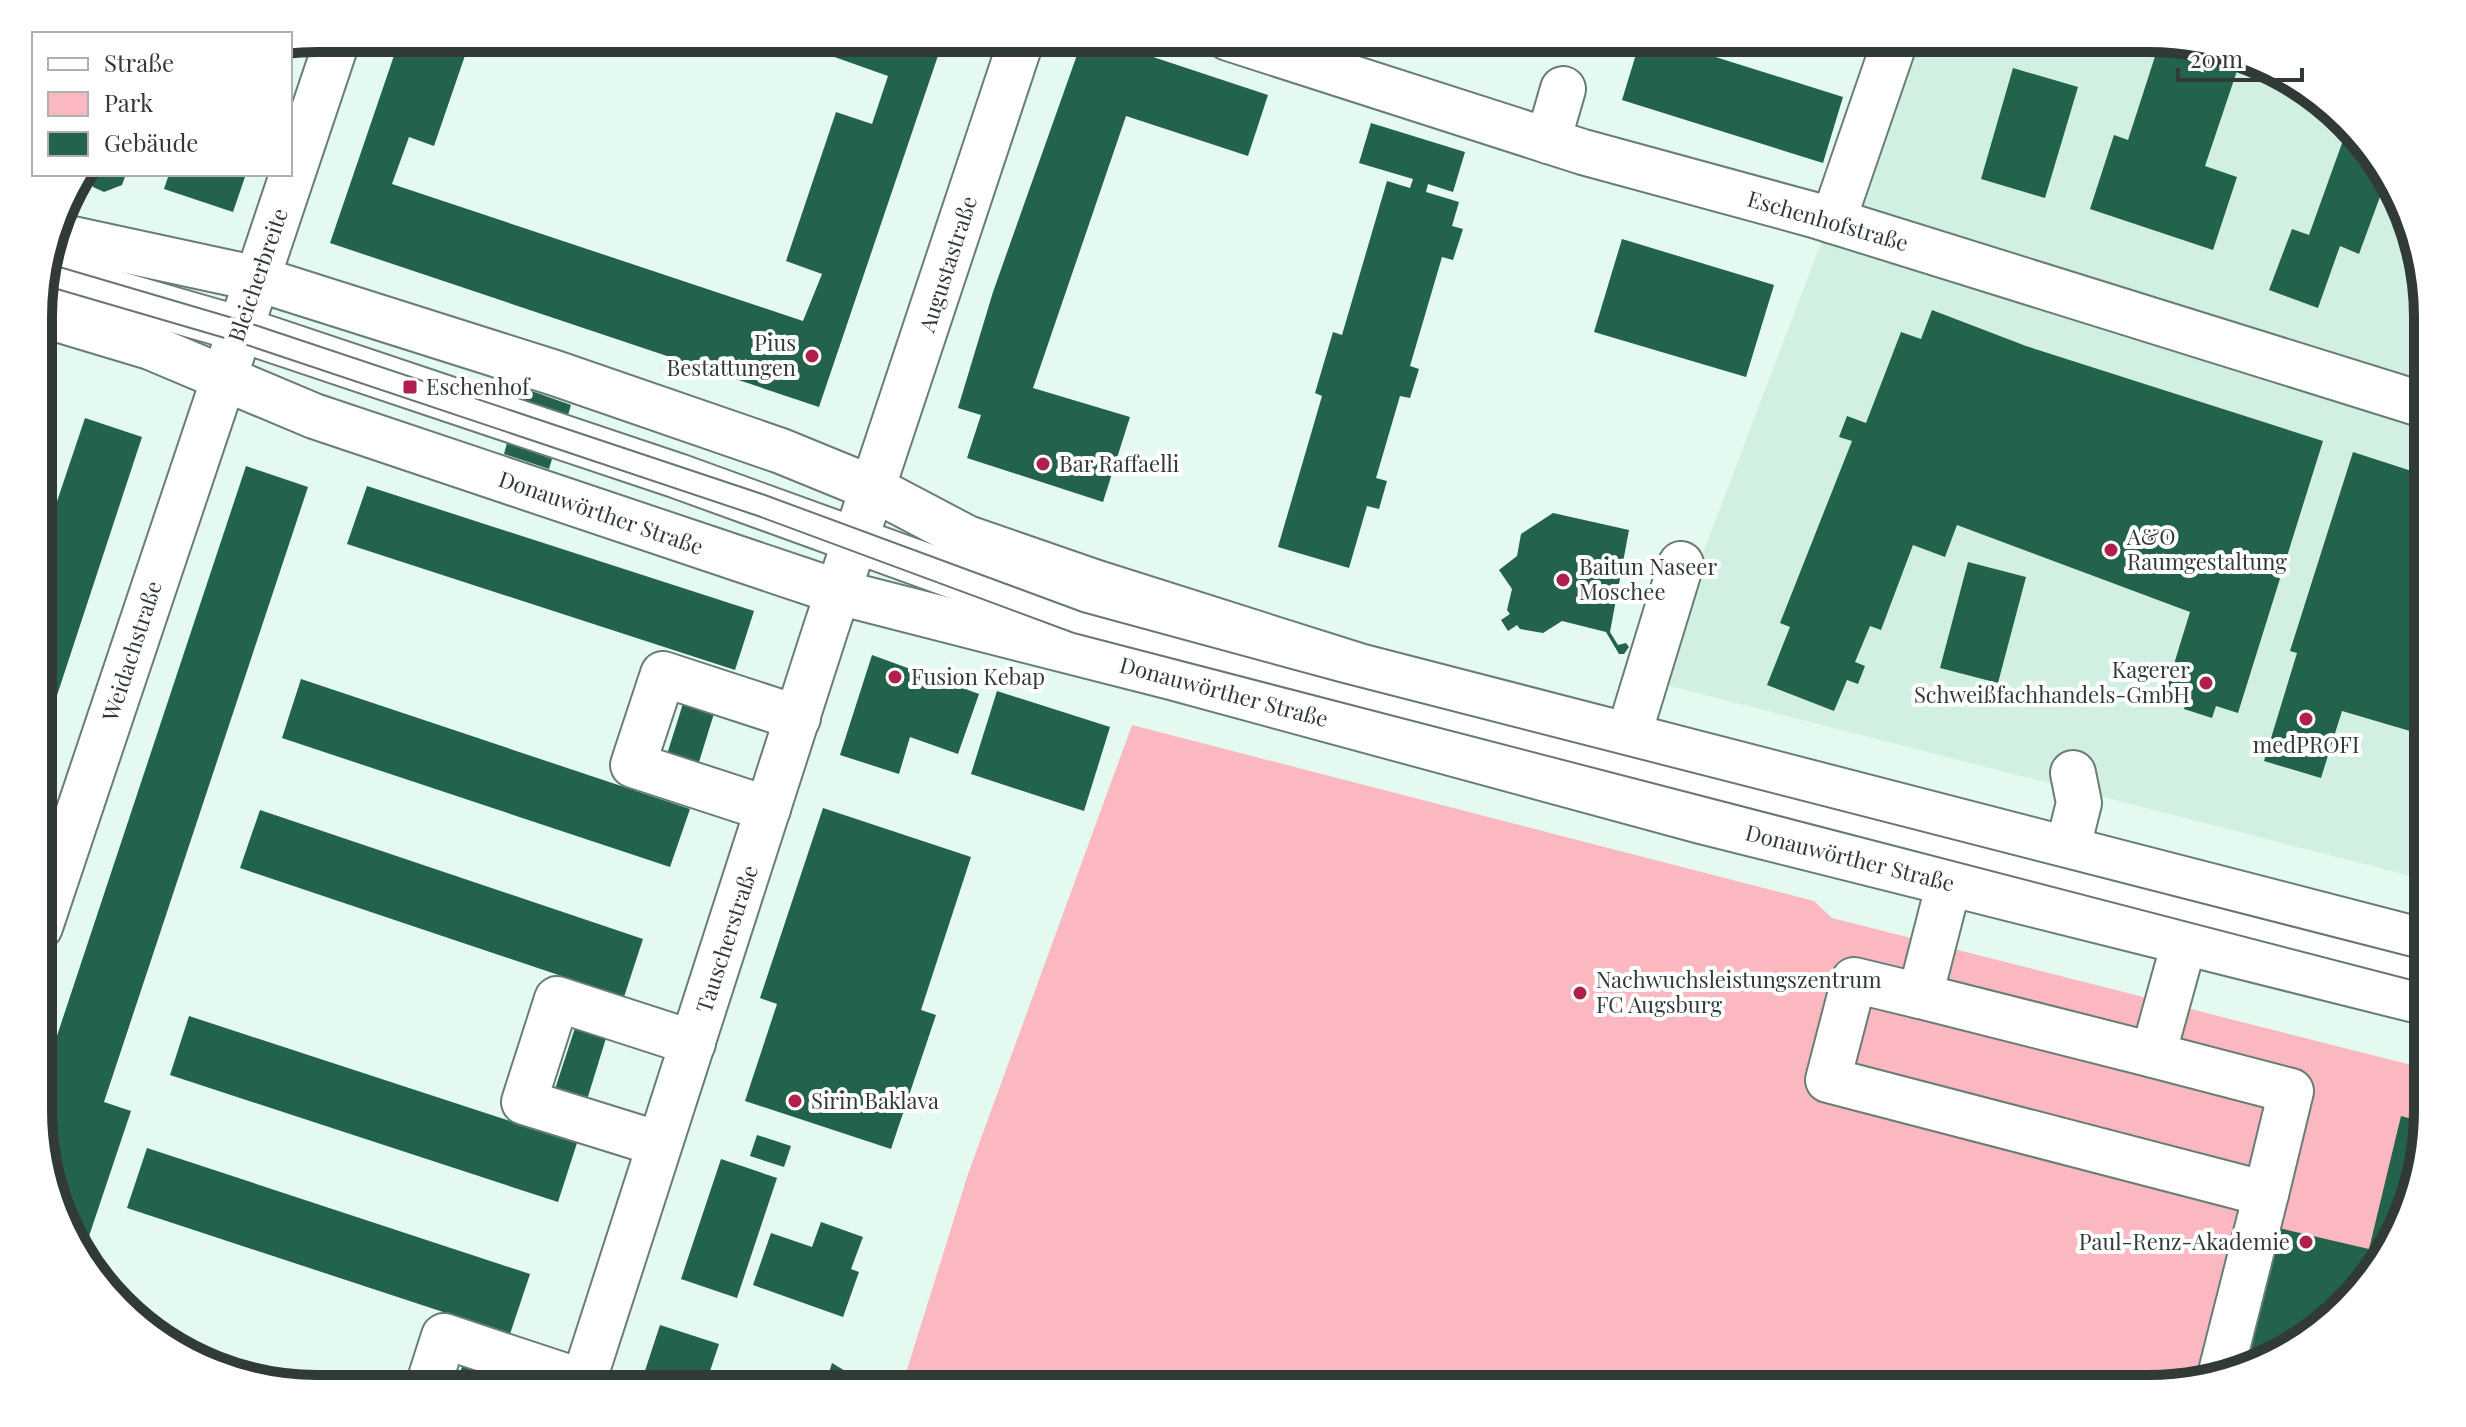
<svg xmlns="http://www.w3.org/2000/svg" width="2466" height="1427" viewBox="0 0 2466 1427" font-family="'Playfair Display',serif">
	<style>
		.built { fill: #d2f0e2 }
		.green { fill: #fbb8c1 }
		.building { fill: #23634c }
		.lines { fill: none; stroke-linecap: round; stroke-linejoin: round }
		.minor-casing { stroke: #697d74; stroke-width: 48 }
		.major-casing { stroke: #697d74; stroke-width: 48 }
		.minor { stroke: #fff; stroke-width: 44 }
		.major { stroke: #fff; stroke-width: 44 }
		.tram { stroke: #697771; stroke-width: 2 }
		.poi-dot { fill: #b1204c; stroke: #fff; stroke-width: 3 }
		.labels { text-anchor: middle; stroke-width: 8; stroke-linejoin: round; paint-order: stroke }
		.street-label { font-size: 22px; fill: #313a36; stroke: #fff }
		.poi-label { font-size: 22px; fill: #313a36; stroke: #fff; text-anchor: start }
		.rim { fill: none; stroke: #313a36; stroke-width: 10 }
	</style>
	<rect width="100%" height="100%" fill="#e4faf0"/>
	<polygon class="built" points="1916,38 2150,38 2289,76 2390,177 2427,298 2427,880 1654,682 1822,240"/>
	<polygon class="green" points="1132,725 1814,901 1832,918 2427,1069 2427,1128 2390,1250 2289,1351 2167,1388 901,1389 968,1174"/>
	<g class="building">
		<polygon points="400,38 471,38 434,146 409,137 392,184 803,321 822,274 786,261 833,121 836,112 872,124 888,76 781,38 944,38 819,407 330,243"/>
		<polygon points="1083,38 1147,55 1268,95 1248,156 1126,116 1033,388 1130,417 1103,502 967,458 981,415 958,408 993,292"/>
		<polygon points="1641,38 1655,38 1843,97 1823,163 1622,100"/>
		<polygon points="2160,41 2240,62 2205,166 2237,177 2213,250 2090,209 2114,135 2128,140"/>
		<polygon points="2013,68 2078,87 2045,198 1981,179"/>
		<polygon points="1371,123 1465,152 1453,192 1428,184 1426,192 1459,202 1452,226 1463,229 1453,260 1442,257 1410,366 1419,369 1410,398 1400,396 1376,478 1387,481 1379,509 1367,506 1349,568 1278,547 1322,396 1315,393 1333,332 1342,335 1387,181 1410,188 1413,179 1359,163"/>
		<polygon points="2346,132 2388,175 2359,254 2340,246 2318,308 2269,290 2292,229 2309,235"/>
		<polygon points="86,174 126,174 122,185 104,192 93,187"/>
		<polygon points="169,174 246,174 233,212 164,189"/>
		<polygon points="1622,239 1774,285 1746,377 1594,332"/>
		<polygon points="1932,310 2026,346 2323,441 2238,713 2216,706 2212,718 2184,709 2188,697 2166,690 2190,612 1957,525 1945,557 1913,545 1881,630 1870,626 1855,662 1865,666 1858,684 1847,680 1834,711 1767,685 1790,627 1780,623 1852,441 1839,437 1847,416 1866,423 1901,332 1921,339"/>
		<polygon points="526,389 571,405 568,415 522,400"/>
		<polygon points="85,418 142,437 41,744 40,552"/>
		<polygon points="507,443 552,459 549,469 504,454"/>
		<polygon points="2353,452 2427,476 2427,736 2342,711 2321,778 2264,761 2297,653 2290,651"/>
		<polygon points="246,466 308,487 104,1102 131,1111 82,1257 40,1146 40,1087"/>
		<polygon points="367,486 754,611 735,670 347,544"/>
		<polygon points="1553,513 1629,530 1610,632 1618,645 1626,643 1629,647 1624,654 1619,654 1606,632 1562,621 1543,633 1520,629 1517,625 1508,631 1501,620 1510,614 1507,610 1512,589 1499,570 1517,556 1521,534"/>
		<polygon points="1968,562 2026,577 1998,683 1940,668"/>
		<polygon points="872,655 979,694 958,754 910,737 899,774 840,755"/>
		<polygon points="301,679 690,809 670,867 282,738"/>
		<polygon points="997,691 1110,727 1084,811 971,774"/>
		<polygon points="685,697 716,707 695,775 664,764"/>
		<polygon points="823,808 971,857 921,1010 936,1015 891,1149 745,1101 777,1004 760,998"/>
		<polygon points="260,810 643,939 624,997 240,868"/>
		<polygon points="189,1016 577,1143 558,1202 170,1075"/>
		<polygon points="576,1025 607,1035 586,1103 554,1092"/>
		<polygon points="2401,1116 2427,1123 2427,1128 2390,1250 2289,1351 2278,1355 2250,1348 2279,1228 2369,1249"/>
		<polygon points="757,1135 791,1146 784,1167 750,1156"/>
		<polygon points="147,1148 530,1274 510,1334 127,1208"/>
		<polygon points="721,1159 777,1178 737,1298 681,1279"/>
		<polygon points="821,1222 863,1237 851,1269 859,1272 843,1317 753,1285 771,1233 812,1247"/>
		<polygon points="660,1325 719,1344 704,1389 639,1389"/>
		<polygon points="466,1356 498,1368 490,1389 454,1389"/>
		<polygon points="832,1363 860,1380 858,1389 824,1389"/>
	</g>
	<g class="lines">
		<defs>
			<g id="minor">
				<polyline points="1228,38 1583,152 1814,215 2427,406"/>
				<polyline points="1548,141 1563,89"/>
				<polyline points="1833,221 1896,38"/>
				<polyline points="43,272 240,329 678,476 1078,621 2427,971"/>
				<polyline points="1628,737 1681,564"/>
				<polyline points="768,809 633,765 663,674 798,718"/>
				<polyline points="2067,851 2079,803 2073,773"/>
				<polyline points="1949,883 1920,996 1854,980 1828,1080 2266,1194 2291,1091 2153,1055 2184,943"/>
				<polyline points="40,927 338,38"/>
				<polyline points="1920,996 2153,1055"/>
				<polyline points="659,1144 524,1102 557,999 693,1043"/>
				<polyline points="2221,1372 2266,1194"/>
				<polyline points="427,1389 444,1336 583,1382"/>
				<polyline points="581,1389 826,628 1022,38"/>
			</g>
			<g id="major">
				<polyline points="54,235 258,279 555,373 781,451 874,489 967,538 1097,583 1359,666 2427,942"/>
				<polyline points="40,314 150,347 314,416 838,592 1171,677 1701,821 2427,1003"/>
			</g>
		</defs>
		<use href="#minor" class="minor-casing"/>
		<use href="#major" class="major-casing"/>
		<use href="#minor" class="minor"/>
		<use href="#major" class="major"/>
		<g class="tram">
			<polyline points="46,263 243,321 765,495 1082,612 1339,682 2427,961"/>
			<polyline points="40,284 235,341 758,516 1074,633 2427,984"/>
		</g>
	</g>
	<g class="poi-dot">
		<circle cx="812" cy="356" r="8"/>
		<rect x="402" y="379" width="16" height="16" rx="4"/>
		<circle cx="1043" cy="464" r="8"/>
		<circle cx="2111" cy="550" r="8"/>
		<circle cx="1563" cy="580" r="8"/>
		<circle cx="895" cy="677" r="8"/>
		<circle cx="2206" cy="683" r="8"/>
		<circle cx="2306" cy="719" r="8"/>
		<circle cx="1580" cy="993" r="8"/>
		<circle cx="795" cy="1101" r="8"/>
		<circle cx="2306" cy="1242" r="8"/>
	</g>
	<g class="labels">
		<g class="street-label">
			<text transform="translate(1828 221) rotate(16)" y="8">Eschenhofstraße</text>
			<text transform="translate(948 264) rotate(-72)" y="8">Augustastraße</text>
			<text transform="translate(258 275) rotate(-71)" y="8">Bleicherbreite</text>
			<text transform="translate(601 513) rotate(19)" y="8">Donauwörther Straße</text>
			<text transform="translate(132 651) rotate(-72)" y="8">Weidachstraße</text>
			<text transform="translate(1224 692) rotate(15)" y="8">Donauwörther Straße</text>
			<text transform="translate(1850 858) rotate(14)" y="8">Donauwörther Straße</text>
			<text transform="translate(727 939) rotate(-72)" y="8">Tauscherstraße</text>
		</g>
		<g class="poi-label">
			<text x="796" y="351" text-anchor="end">Pius<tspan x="796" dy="25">Bestattungen</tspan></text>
			<text x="426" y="395">Eschenhof</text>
			<text x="1059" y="472">Bar Raffaelli</text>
			<text x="2127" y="545">A&amp;O<tspan x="2127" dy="25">Raumgestaltung</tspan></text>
			<text x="1579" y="575">Baitun Naseer<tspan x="1579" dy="25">Moschee</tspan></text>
			<text x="2190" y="678" text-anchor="end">Kagerer<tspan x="2190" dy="25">Schweißfachhandels-GmbH</tspan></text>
			<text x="911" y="685">Fusion Kebap</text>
			<text x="2306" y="753" text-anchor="middle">medPROFI</text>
			<text x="1596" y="988">Nachwuchsleistungszentrum<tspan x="1596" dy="25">FC Augsburg</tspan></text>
			<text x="811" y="1109">Sirin Baklava</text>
			<text x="2290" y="1250" text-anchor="end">Paul-Renz-Akademie</text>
		</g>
	</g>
	<path d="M0 0H2466V1427H0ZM317 52H2149A265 265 0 0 1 2414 317V1110A265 265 0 0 1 2149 1375H317A265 265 0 0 1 52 1110V317A265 265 0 0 1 317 52Z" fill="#fff" fill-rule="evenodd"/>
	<path class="rim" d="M317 52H2149A265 265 0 0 1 2414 317V1110A265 265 0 0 1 2149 1375H317A265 265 0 0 1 52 1110V317A265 265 0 0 1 317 52Z"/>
	<rect x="32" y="32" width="260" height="144" fill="#ffffff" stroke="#adb0af" stroke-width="2"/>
	<rect x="48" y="58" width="40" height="12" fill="#ffffff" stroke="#adb0af" stroke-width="2"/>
	<text x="104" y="72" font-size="24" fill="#313a36">Straße</text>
	<rect x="48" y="92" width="40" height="24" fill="#fbb8c1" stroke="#adb0af" stroke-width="2"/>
	<text x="104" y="112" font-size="24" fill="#313a36">Park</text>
	<rect x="48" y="132" width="40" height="24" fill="#23634c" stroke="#adb0af" stroke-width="2"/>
	<text x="104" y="152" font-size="24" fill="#313a36">Gebäude</text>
	<path d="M2178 68v12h124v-12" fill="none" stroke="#313a36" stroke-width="4"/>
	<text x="2190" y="68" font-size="24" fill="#313a36" stroke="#ffffff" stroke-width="6" paint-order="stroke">20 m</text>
</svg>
